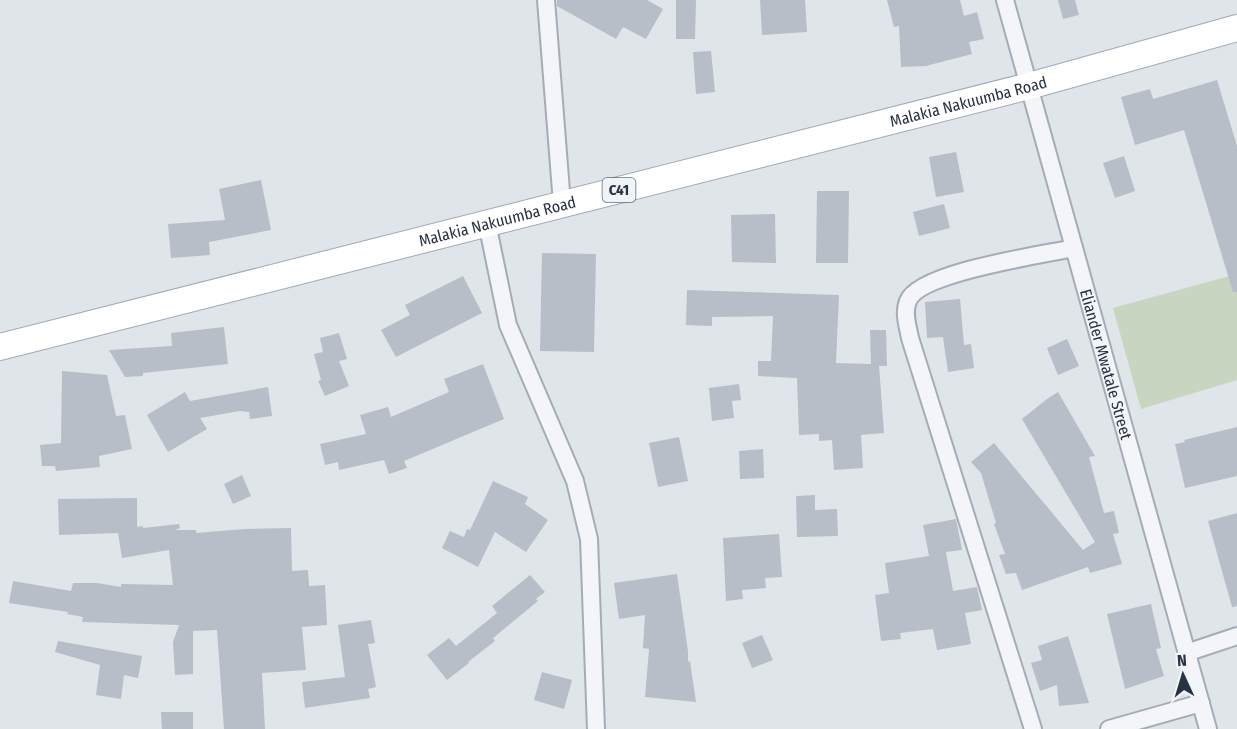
<svg xmlns="http://www.w3.org/2000/svg" width="1237" height="729" viewBox="0 0 1237 729" font-family="'Fira Sans Condensed',sans-serif">
	<style>
		.green { fill: #c7d5c1 }
		.building { fill: #b7bec8 }
		.lines { fill: none; stroke-linecap: round; stroke-linejoin: round }
		.street-casing { stroke: #a5acb5; stroke-width: 20 }
		.primary-casing { stroke: #9fa9b7; stroke-width: 28 }
		.street { stroke: #f3f5f8; stroke-width: 16 }
		.primary { stroke: #fff; stroke-width: 26 }
		.labels { text-anchor: middle; stroke-width: 4.5; stroke-linejoin: round; paint-order: stroke }
		.shield { fill: #f0f3f7; stroke: #636d79; stroke-width: 1.5 }
		.shield-label { font-size: 15px; font-weight: bold; fill: #273343 }
		.street-label { font-size: 16px; fill: #273343; stroke: #f0f3f7 }
	</style>
	<rect width="100%" height="100%" fill="#e0e5ea"/>
	<polygon class="green" points="1237,274 1237,380 1141,409 1113,308"/>
	<g class="building">
		<polygon points="557,0 647,0 663,9 646,39 623,27 616,39 557,6"/>
		<polygon points="676,0 696,0 695,39 676,39"/>
		<polygon points="760,0 805,0 807,32 762,35"/>
		<polygon points="887,0 960,0 964,16 977,12 984,39 969,42 972,54 926,66 901,67 899,26 894,27"/>
		<polygon points="1058,0 1075,0 1079,15 1063,19"/>
		<polygon points="711,51 715,92 696,94 693,52"/>
		<polygon points="1217,80 1237,146 1237,292 1233,292 1184,130 1135,145 1121,97 1150,89 1153,99"/>
		<polygon points="956,152 964,192 936,197 929,157"/>
		<polygon points="1124,156 1135,191 1115,198 1103,163"/>
		<polygon points="261,180 271,230 209,242 210,255 171,258 168,224 225,220 219,189"/>
		<polygon points="817,191 849,191 848,263 816,263"/>
		<polygon points="944,204 950,228 919,236 913,212"/>
		<polygon points="775,214 776,263 732,262 731,215"/>
		<polygon points="542,253 596,254 594,352 540,351"/>
		<polygon points="463,276 482,313 396,357 381,330 410,315 405,305"/>
		<polygon points="687,290 839,295 836,363 871,364 870,330 886,330 887,366 879,366 884,433 861,435 863,468 834,470 832,440 819,441 819,434 799,435 797,378 758,376 758,361 771,361 773,316 712,317 712,326 686,325"/>
		<polygon points="960,299 964,345 971,344 974,368 948,372 943,337 927,338 925,302"/>
		<polygon points="224,327 228,364 143,373 143,376 125,377 109,350 172,346 171,333"/>
		<polygon points="339,333 347,359 339,361 349,386 325,396 318,381 321,380 314,354 323,352 320,338"/>
		<polygon points="1067,339 1079,366 1058,375 1047,348"/>
		<polygon points="483,364 504,419 404,461 407,468 389,474 384,460 339,470 338,462 325,465 320,444 366,434 360,415 388,407 391,417 449,392 444,379"/>
		<polygon points="62,371 107,375 116,416 125,415 132,449 99,456 100,467 56,471 55,466 42,466 40,445 61,443"/>
		<polygon points="739,384 741,400 732,401 734,418 712,421 709,388"/>
		<polygon points="268,387 272,416 250,419 249,412 240,411 200,418 207,429 168,452 147,415 185,392 190,401"/>
		<polygon points="1058,392 1095,456 1089,457 1104,513 1114,511 1119,533 1113,534 1122,564 1090,573 1088,567 1022,590 1016,573 1006,574 999,555 1005,554 994,524 996,523 981,473 971,462 994,443 1083,550 1095,542 1022,419 1047,399"/>
		<polygon points="1237,427 1237,476 1185,488 1175,444 1185,442 1184,440"/>
		<polygon points="679,437 688,481 658,487 649,443"/>
		<polygon points="763,449 764,478 740,479 739,451"/>
		<polygon points="242,475 251,496 233,504 224,484"/>
		<polygon points="493,481 528,497 525,504 548,520 526,552 495,532 478,567 442,548 450,531 464,537 467,529 470,530"/>
		<polygon points="815,495 815,510 837,509 838,536 797,537 796,496"/>
		<polygon points="137,498 137,527 143,526 143,528 179,524 180,528 175,530 196,530 196,533 245,529 291,528 292,571 308,570 309,586 325,585 327,625 302,627 306,670 262,673 265,729 224,729 217,630 193,631 193,674 175,675 173,642 179,625 82,622 83,617 67,614 68,612 9,603 13,581 71,591 73,583 97,583 121,587 121,584 173,585 169,550 122,558 118,533 59,535 58,499"/>
		<polygon points="1237,513 1237,606 1232,607 1208,521"/>
		<polygon points="956,519 962,550 946,552 953,591 977,587 982,610 965,613 971,644 937,650 933,629 900,633 901,639 881,641 875,595 889,593 885,563 929,556 923,525"/>
		<polygon points="779,534 782,577 765,578 766,588 742,590 743,599 726,601 723,538"/>
		<polygon points="677,574 688,651 688,662 690,661 696,702 645,697 649,649 643,648 645,615 619,619 614,583"/>
		<polygon points="530,575 545,592 536,599 538,601 493,638 495,641 468,662 469,663 447,680 427,655 449,638 456,646 497,613 492,606"/>
		<polygon points="1151,604 1161,648 1156,649 1164,676 1125,689 1107,614"/>
		<polygon points="371,620 375,643 368,644 376,687 368,689 370,698 305,708 302,682 345,677 338,625"/>
		<polygon points="762,635 773,660 752,668 742,643"/>
		<polygon points="1068,636 1089,703 1059,706 1057,685 1040,691 1031,663 1042,660 1038,646"/>
		<polygon points="58,641 142,656 138,678 124,675 121,699 96,695 100,665 55,652"/>
		<polygon points="542,672 572,680 564,709 534,700"/>
		<polygon points="161,712 193,712 193,729 162,729"/>
	</g>
	<g class="lines">
		<defs>
			<g id="street">
				<polyline points="546,0 562,204"/>
				<path id="s1" d="M 1005,0 L 1208,729"/>
				<polyline points="487,223 508,325 575,481 589,539 596,729"/>
				<polyline points="1186,653 1237,636"/>
				<path d="M 1033,729 L 910,338 C 908,327 903,313 908,301 C 919,272 1042,255 1074,248"/>
				<polyline points="1109,729 1201,703"/>
			</g>
			<g id="primary">
				<path id="s2" d="M 0,347 L 1029,86 L 1237,28"/>
			</g>
		</defs>
		<use href="#street" class="street-casing"/>
		<use href="#primary" class="primary-casing"/>
		<use href="#street" class="street"/>
		<use href="#primary" class="primary"/>
	</g>
	<g class="labels">
		<rect class="shield" x="602.5" y="178" width="33" height="24" rx="4.5"/>
		<g class="shield-label">
			<text x="619" y="195">C41</text>
		</g>
		<g class="street-label">
			<text dy="6" stroke="none"><textPath href="#s2" startOffset="999">Malakia Nakuumba Road</textPath></text>
			<text dy="6" stroke="none"><textPath href="#s2" startOffset="513">Malakia Nakuumba Road</textPath></text>
			<text dy="6" stroke="none"><textPath href="#s1" startOffset="378">Eliander Mwatale Street</textPath></text>
		</g>
	</g>
	<g transform="translate(1183 675) rotate(356)" stroke="#f0f3f7" stroke-width="4.5" paint-order="stroke">
	<path d="M0-4.5L10 22L0 15L-10 22Z" fill="#273343"/>
	<text y="-9" font-size="16" font-weight="bold" text-anchor="middle" fill="#273343">N</text>
	</g>
</svg>
